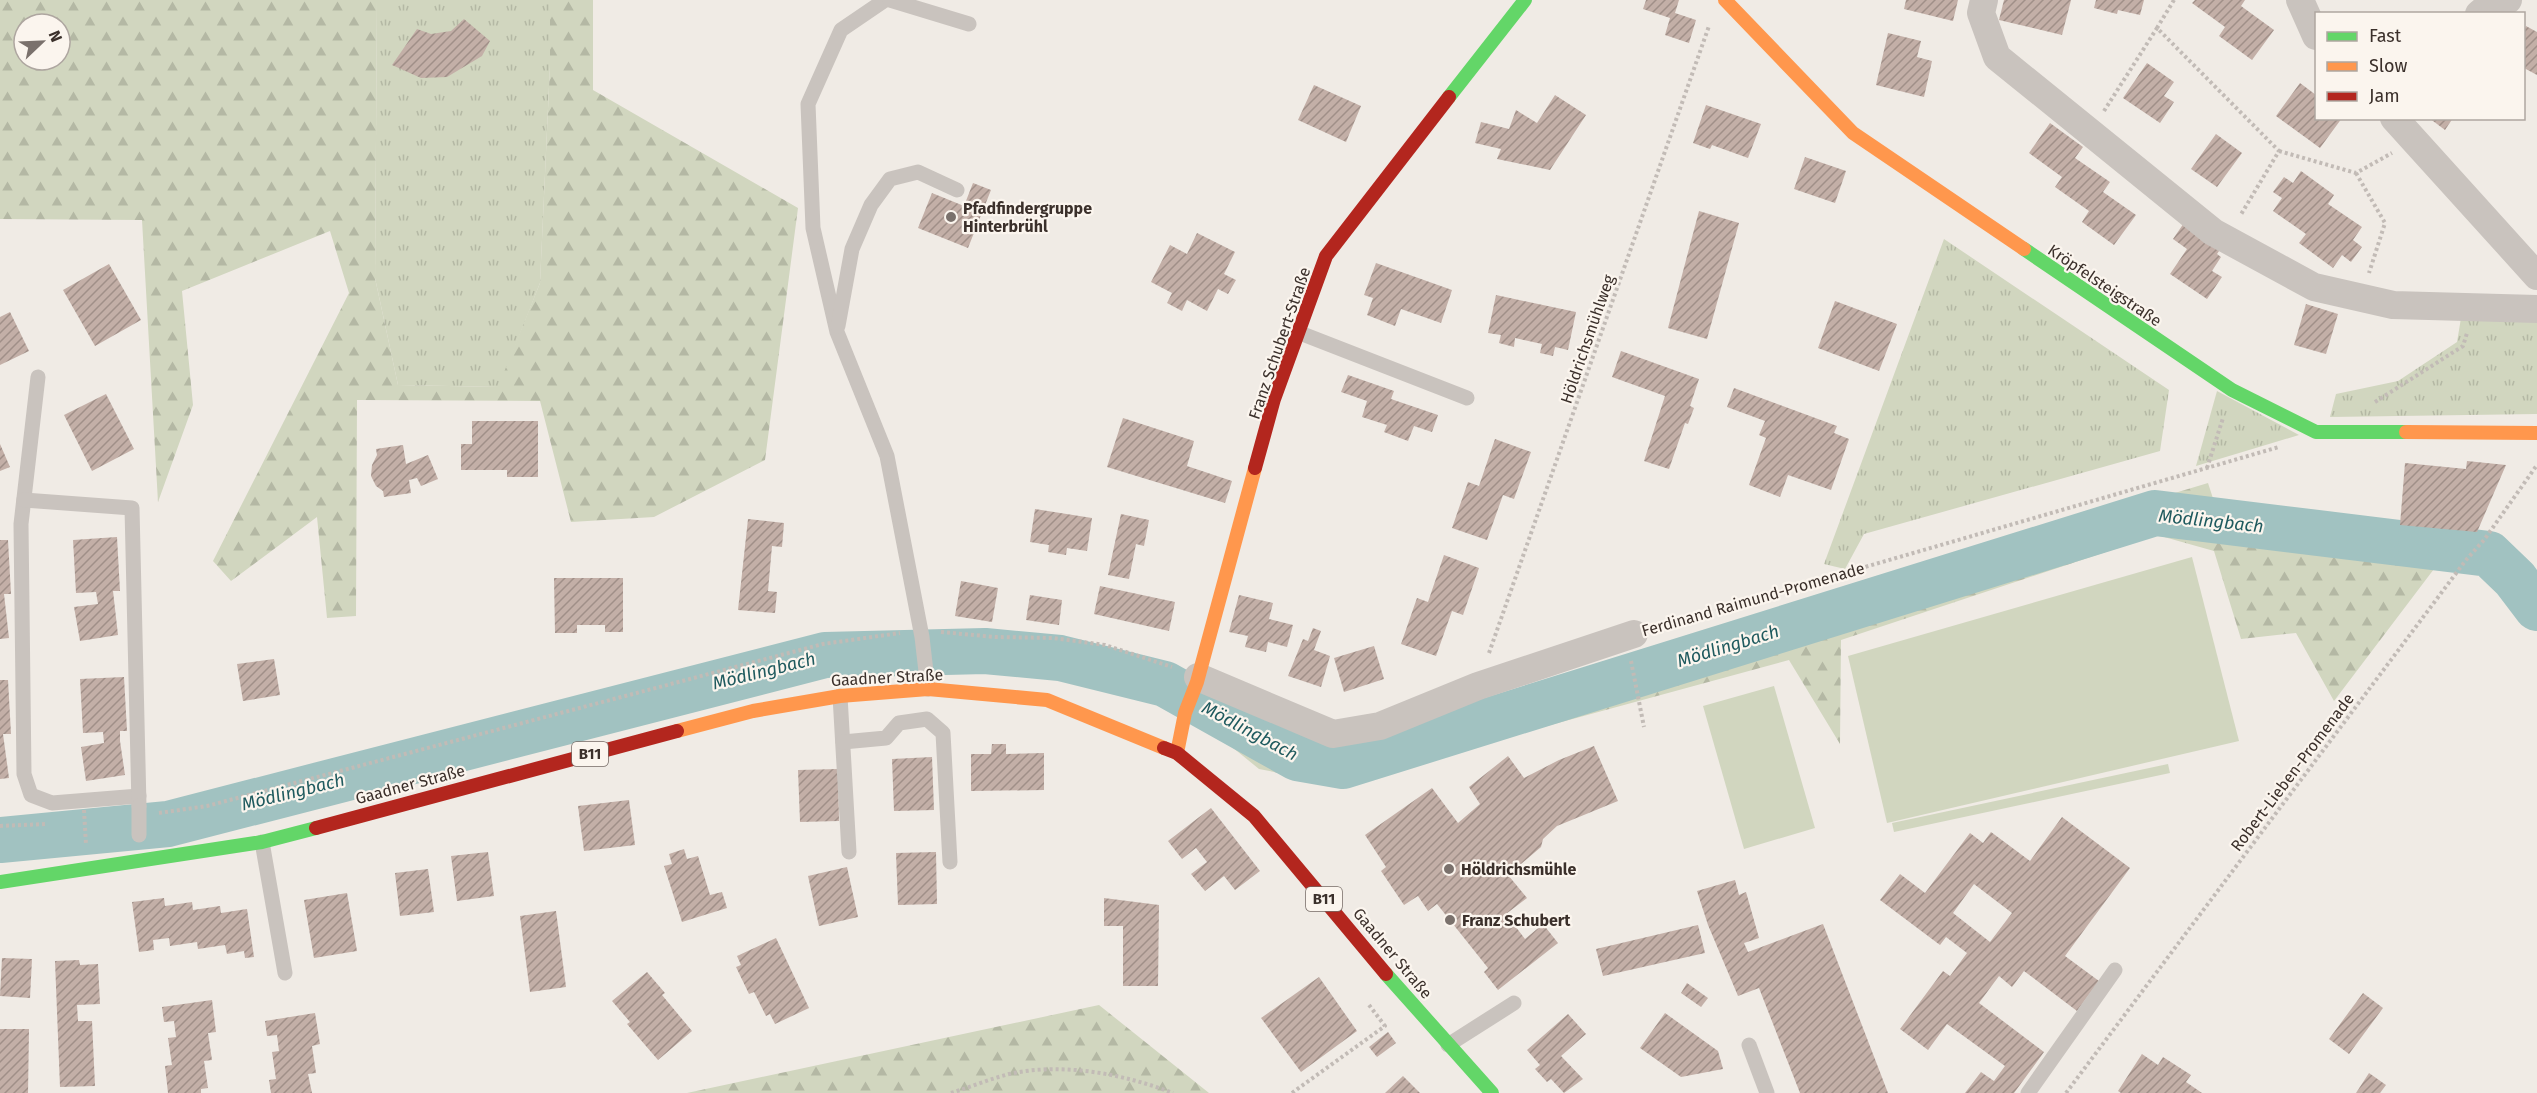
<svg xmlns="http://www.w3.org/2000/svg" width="2537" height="1093" viewBox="0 0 2537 1093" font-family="'Fira Sans',sans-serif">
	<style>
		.grass { fill: url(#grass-tufts) }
		.forest { fill: url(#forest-firs); fill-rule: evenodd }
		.pitch { fill: #d1d6bf }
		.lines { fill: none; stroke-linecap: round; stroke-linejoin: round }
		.river { stroke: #a1c2c1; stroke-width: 46 }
		.building { fill: url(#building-hatch); fill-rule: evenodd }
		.path { stroke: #c2bbb6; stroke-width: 4; stroke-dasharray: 3 3; stroke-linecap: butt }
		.lane { stroke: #c9c3be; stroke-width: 15 }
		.street { stroke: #c9c3be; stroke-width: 28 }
		.fast { stroke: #63d668; stroke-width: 14 }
		.slow { stroke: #ff974d; stroke-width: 14 }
		.jam { stroke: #b3261e; stroke-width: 14 }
		.path-bridge { stroke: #c2bbb6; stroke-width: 4; stroke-dasharray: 3 3; stroke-linecap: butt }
		.lane-bridge { stroke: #c9c3be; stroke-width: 15 }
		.poi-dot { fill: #7a716c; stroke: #fbf5ee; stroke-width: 2 }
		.labels { text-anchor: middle; stroke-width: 4.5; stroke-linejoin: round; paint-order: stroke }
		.shield { fill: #fbf5ee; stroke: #756b66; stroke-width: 1.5 }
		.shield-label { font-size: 15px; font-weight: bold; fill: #3b302b }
		.poi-label { font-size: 16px; font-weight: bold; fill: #3b302b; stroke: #fbf5ee; text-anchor: start }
		.street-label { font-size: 16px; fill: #3b302b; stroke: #fbf5ee }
		.water-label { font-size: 18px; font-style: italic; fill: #1f5a5e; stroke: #fbf5ee }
	</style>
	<defs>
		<pattern id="grass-tufts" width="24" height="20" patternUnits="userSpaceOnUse" patternTransform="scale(1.5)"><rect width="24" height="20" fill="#d1d6bf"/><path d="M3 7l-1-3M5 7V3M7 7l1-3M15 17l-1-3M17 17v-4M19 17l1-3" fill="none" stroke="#b4b8a4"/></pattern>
		<pattern id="forest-firs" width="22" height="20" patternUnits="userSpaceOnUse" patternTransform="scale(1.5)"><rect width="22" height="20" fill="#d1d6bf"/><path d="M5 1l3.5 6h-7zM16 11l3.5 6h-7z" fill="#b4b8a4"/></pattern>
		<pattern id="building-hatch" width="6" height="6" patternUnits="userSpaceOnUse" patternTransform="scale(1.5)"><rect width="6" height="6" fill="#c3afa7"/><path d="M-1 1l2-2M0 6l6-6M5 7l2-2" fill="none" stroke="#a08f88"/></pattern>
	</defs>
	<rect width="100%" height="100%" fill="#f0ebe5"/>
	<g class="grass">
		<polygon points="377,0 550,0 550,65 540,283 499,387 398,385 375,278"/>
		<polygon points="1944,239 2169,390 2160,451 1864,534 1845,569 1824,564"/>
		<polygon points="2461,318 2537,318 2537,414 2330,417 2336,394 2398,381 2457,342"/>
		<polygon points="2217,391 2299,435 2196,466"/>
	</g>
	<g class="forest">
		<path d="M 0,0 L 377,0 L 375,278 L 398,385 L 498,387 L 540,283 L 550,65 L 550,0 L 593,0 L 593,90 L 798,208 L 765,460 L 654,517 L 571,522 L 540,401 L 357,400 L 356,616 L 327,618 L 317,517 L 231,581 L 213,561 L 349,293 L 330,231 L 182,291 L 193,405 L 158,502 L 142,220 L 0,219 ZM 24,24 L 60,24 L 60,60 L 24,60 Z"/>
		<polygon points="2208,483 2225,535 2437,565 2334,701 2296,633 2241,639 2214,551 2157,535 1841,640 1840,744 1789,660 1429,758 1345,786 1259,769 1205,725 1211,698 1270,730 1351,752 1387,730"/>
		<polygon points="1099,1005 1209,1093 687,1093"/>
	</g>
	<g class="pitch">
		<polygon points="2192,557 2239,741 1887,823 1848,656"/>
		<polygon points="1774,686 1815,828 1744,849 1703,706"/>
		<polygon points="2168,764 2170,773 1894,832 1892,823"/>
	</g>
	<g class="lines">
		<polyline class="river" points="0,840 168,824 825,655 985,651 1060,658 1165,684 1297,758 1343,766 2155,513 2489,554 2515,579 2537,608"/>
	</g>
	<g class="building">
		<polygon points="1646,0 1679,0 1675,13 1696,20 1689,43 1665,35 1670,18 1643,9"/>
		<polygon points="1906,0 1958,0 1953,21 1904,9"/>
		<polygon points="2004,0 2071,0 2062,35 1999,20"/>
		<polygon points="2096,0 2144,0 2140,15 2118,10 2117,14 2094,8"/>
		<polygon points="2195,0 2245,0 2241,6 2274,30 2252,60 2219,36 2225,27 2192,3"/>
		<polygon points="464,19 490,41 482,56 447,77 421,78 392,65 417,29 431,34 451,31"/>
		<polygon points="2526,26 2537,32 2537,75 2524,68 2524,31"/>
		<polygon points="1888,33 1921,41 1917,57 1932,61 1924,97 1876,85"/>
		<polygon points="2147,63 2174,82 2164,96 2174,102 2160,123 2123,98"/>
		<polygon points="2300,83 2316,95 2316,118 2342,118 2320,148 2276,116"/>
		<polygon points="1314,85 1361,106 1346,142 1298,120"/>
		<polygon points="1555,95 1586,115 1550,170 1497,159 1501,149 1475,143 1481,122 1509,129 1516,110 1537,123"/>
		<polygon points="1706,105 1761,124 1748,158 1712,145 1710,149 1693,143"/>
		<polygon points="2429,118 2453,118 2445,130"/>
		<polygon points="2050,123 2083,147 2075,158 2110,182 2103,192 2136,215 2114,245 2082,222 2089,211 2055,187 2062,177 2029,153"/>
		<polygon points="2216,134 2242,153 2217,187 2191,169"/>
		<polygon points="1805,157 1846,171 1835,203 1794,189"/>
		<polygon points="2301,171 2334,195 2328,204 2362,227 2353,240 2362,247 2351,262 2342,255 2333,268 2299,243 2306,234 2273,211 2282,198 2273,192 2284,177 2293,183"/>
		<polygon points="973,183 991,190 968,248 918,228 932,193 964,206"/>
		<polygon points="1699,211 1739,223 1707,339 1668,328"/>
		<polygon points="2186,220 2223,245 2217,254 2221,257 2212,271 2222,277 2207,299 2170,274 2187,249 2173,239"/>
		<polygon points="1197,233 1235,252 1224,274 1236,280 1228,294 1218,289 1207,311 1187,300 1182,311 1167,303 1172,293 1151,282 1170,245 1187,254"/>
		<polygon points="1376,263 1452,290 1441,323 1401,309 1395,326 1367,315 1373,298 1364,295"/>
		<polygon points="109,264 141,320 95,346 63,290"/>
		<polygon points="1496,295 1576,312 1568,350 1555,347 1553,356 1540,353 1542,344 1515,338 1514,347 1499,343 1501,335 1488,333"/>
		<polygon points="1835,301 1897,324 1879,371 1818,348"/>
		<polygon points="2306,304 2338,314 2326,354 2294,345"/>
		<polygon points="10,312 29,351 0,365 0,317"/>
		<polygon points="1621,351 1699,379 1690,406 1694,408 1688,424 1685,423 1669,469 1644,461 1665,396 1612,377"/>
		<polygon points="1348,375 1394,391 1391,399 1438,415 1432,432 1414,426 1408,441 1384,432 1387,425 1362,417 1367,401 1341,392"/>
		<polygon points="1734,388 1837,426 1834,433 1849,439 1831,490 1788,475 1780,497 1749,485 1766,438 1759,435 1765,421 1727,407"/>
		<polygon points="106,394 134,449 92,471 64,415"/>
		<polygon points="1123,418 1194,441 1187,466 1232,481 1225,503 1107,467"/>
		<polygon points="472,421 538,421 538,477 507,477 507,470 461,470 461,444 472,444"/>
		<polygon points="1495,439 1531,452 1514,499 1503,495 1487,540 1452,528 1468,482 1479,486"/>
		<polygon points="0,444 10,467 0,471"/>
		<polygon points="403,445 406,464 428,455 438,479 421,486 417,478 409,480 411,493 384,497 383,491 376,486 371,476 372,465 377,455 376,449"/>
		<polygon points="2467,461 2506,465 2477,532 2400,525 2405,463 2466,469"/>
		<polygon points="1035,509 1092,518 1087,551 1067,548 1066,555 1048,552 1049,545 1030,542"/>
		<polygon points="1121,514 1149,520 1144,546 1136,544 1129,579 1108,575"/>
		<polygon points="748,519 784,523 782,547 772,546 768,591 777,592 775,613 738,610"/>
		<polygon points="117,537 120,591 113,591 118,635 80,641 74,607 98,604 96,592 76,593 73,540"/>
		<polygon points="0,540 8,540 11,594 4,594 9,638 0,639"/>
		<polygon points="1444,555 1479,568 1463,615 1452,611 1436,656 1401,644 1417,598 1428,602"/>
		<polygon points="554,578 623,578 623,632 605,632 605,625 577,625 577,633 555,633"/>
		<polygon points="961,581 998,588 992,622 955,616"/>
		<polygon points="1100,586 1175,602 1169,631 1094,614"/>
		<polygon points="1030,595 1062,600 1059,625 1026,620"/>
		<polygon points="1239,595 1273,603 1269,619 1293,625 1287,647 1268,642 1266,652 1245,647 1248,636 1229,632"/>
		<polygon points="1313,628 1321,631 1314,650 1330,656 1321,687 1288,676 1303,639 1308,641"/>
		<polygon points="1374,646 1384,679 1344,692 1334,658"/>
		<polygon points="274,659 280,695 243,701 237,664"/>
		<polygon points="124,677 127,731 120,731 120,741 125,775 86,781 81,747 104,743 103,732 83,733 80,679"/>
		<polygon points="0,680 8,680 11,734 3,734 9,778 0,779"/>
		<polygon points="992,744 1006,744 1006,754 1044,753 1044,790 971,791 971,754 991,754"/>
		<polygon points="1594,746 1618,801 1557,826 1543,839 1541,847 1508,875 1527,898 1506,914 1525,939 1543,924 1558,943 1498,990 1484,972 1488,968 1437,904 1428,911 1418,896 1404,905 1381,871 1386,867 1365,835 1432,788 1458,823 1480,804 1469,787 1508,756 1524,778 1559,760"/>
		<polygon points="932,757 934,810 894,811 892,759"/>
		<polygon points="838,769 839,821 800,822 798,770"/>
		<polygon points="629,800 635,845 584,851 578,806"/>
		<polygon points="1211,808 1260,871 1235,890 1224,876 1205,891 1191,874 1207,862 1196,848 1182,859 1168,841"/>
		<path d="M 2062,817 L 2130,868 L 2065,956 L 2099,981 L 2077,1011 L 2024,971 L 2012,987 L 1999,976 L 1979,1003 L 2044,1052 L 2014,1093 L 1965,1093 L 1981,1072 L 1994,1081 L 2005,1066 L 1947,1024 L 1928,1050 L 1900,1029 L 1943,971 L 1950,976 L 1967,953 L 1946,937 L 1940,945 L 1880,900 L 1900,874 L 1925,893 L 1970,833 L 1983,843 L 1991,832 L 2030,861 ZM 1974,884 L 2012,913 L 1990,942 L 1953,913 Z"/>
		<polygon points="684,849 687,859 698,856 710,895 722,892 727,908 682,922 664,866 672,864 669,854"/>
		<polygon points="488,852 494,896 457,901 451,856"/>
		<polygon points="936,852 937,904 898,905 896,853"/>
		<polygon points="847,867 858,917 819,926 808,876"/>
		<polygon points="428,869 434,912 400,916 395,873"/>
		<polygon points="1735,880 1739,895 1746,892 1759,938 1744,943 1748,952 1823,924 1888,1093 1800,1093 1759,988 1738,996 1708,925 1697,891"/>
		<polygon points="347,893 357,951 314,958 304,900"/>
		<polygon points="164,898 165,906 192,902 193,910 220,906 221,913 247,909 254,957 245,958 244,951 227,954 225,945 198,949 197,942 170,946 169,938 153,940 154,950 139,952 132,902"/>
		<polygon points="1104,898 1159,905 1158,986 1123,986 1123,926 1104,926"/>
		<polygon points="556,911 566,987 530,992 520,916"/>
		<polygon points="1698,925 1705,953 1603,976 1596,949"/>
		<polygon points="776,938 809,1008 775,1024 770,1014 766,1016 754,992 749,994 736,967 741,965 737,956"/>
		<polygon points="2,958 32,959 30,998 0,996"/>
		<polygon points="79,960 80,965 98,964 100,1004 77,1005 78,1021 92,1021 95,1086 60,1087 55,961"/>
		<polygon points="647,972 665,993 662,995 692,1031 658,1060 627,1024 630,1022 612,1001"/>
		<polygon points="1319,977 1357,1031 1301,1072 1261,1018"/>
		<polygon points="1687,983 1708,998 1701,1007 1681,993"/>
		<polygon points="2363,993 2383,1008 2349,1054 2329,1039"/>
		<polygon points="212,1000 216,1032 208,1033 212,1060 204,1061 208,1088 201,1089 201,1093 168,1093 165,1066 172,1065 168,1038 176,1037 174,1021 164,1022 162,1007"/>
		<polygon points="315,1013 320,1044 312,1046 316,1073 308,1074 312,1093 271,1093 269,1080 276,1079 272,1052 279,1051 277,1035 267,1036 265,1021"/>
		<polygon points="1665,1013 1718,1051 1723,1069 1681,1077 1640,1048"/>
		<polygon points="1568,1014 1586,1034 1561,1056 1583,1079 1564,1093 1551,1079 1547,1082 1535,1069 1540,1065 1527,1050"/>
		<polygon points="0,1029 29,1029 28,1093 0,1093"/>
		<polygon points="1388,1032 1396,1043 1377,1057 1369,1047"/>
		<polygon points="2142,1054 2158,1065 2163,1057 2191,1075 2186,1082 2202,1093 2121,1093 2118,1091"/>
		<polygon points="2369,1073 2386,1085 2380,1093 2356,1093"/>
		<polygon points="1403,1076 1420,1093 1385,1093"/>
	</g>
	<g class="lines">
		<g class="path">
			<polyline points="2174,0 2157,28 2279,151 2240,216"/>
			<polyline points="2104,111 2157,28"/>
			<polyline points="2279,151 2356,173 2392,153"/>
			<polyline points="2356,173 2385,223 2369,273"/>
			<polyline points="2375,402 2463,346 2467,333"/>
			<polyline points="2207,468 2223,418"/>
			<polyline points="1658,627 2279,447"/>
			<polyline points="941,632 995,637 1053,638 1105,645 1172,667"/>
			<polyline points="1489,653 1709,26"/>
			<polyline points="1631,661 1644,727"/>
			<polyline points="159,813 207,806 823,644 900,633"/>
			<polyline points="0,826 47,824"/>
			<path d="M 951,1093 C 970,1087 990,1079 1009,1074 C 1063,1062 1123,1074 1173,1093"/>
			<polyline points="1292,1093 1385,1026 1369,1005 1371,1003"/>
			<polyline points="2066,1093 2466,560 2484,540 2537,465"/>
		</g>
		<g class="lane">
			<polyline points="885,0 841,30 808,104 813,228 837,332 887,456 922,637 928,689"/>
			<polyline points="890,0 969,24"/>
			<polyline points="838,326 852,249 871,205 890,179 918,172 957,190"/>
			<polyline points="1300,333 1467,398"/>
			<polyline points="38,377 21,524 24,774 31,795 52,803 139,796"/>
			<polyline points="24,500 132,508 139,806"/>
			<polyline points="840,696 849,852"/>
			<polyline points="843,742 886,738 899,723 927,719 943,733 950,862"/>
			<polyline points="262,842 285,973"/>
			<polyline points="1448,1045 1514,1003"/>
			<polyline points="1749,1045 1767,1093"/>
			<polyline points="2028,1093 2115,970"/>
		</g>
		<g class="street">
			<polyline points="1984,0 1981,13 1997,57 2213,232 2314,287 2393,305 2537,309"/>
			<polyline points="2300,0 2316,36"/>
			<polyline points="2479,14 2485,9 2508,0"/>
			<polyline points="2394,118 2537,276"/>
			<polyline points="1198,677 1333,734 1380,726 1478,686 1634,634"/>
		</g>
		<g class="fast">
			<polyline points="1449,97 1525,0"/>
			<polyline points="2024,249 2232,390 2316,432 2406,432"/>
			<polyline points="0,882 262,842 316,828"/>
			<polyline points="1386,974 1492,1093"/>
		</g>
		<g class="slow">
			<polyline points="1725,0 1853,133 2024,249"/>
			<polyline points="2406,432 2537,433"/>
			<polyline points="677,731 753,711 840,696 928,689 1047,700 1164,748"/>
			<polyline points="1177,753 1185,713 1197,682 1255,468"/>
		</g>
		<g class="jam">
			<polyline points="1255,468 1274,399 1326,256 1449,97"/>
			<polyline points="1164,748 1177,753 1254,816 1386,974"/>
			<polyline points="316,828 677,731"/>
		</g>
		<polyline class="path-bridge" points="84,810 86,845"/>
		<polyline class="lane-bridge" points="139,835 139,806"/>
	</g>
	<g class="poi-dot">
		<circle cx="951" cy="217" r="6"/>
		<circle cx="1449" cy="869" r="6"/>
		<circle cx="1450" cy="920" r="6"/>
	</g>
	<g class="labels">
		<g class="shield">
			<rect x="572" y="742" width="36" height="24" rx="4.5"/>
			<rect x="1306" y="887" width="36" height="24" rx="4.5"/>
		</g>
		<g class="shield-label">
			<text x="590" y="759">B11</text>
			<text x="1324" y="904">B11</text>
		</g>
		<g class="poi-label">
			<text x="963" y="214">Pfadfindergruppe<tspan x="963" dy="18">Hinterbrühl</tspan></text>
			<text x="1461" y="875">Höldrichsmühle</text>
			<text x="1462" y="926">Franz Schubert</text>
		</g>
		<g class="street-label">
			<text transform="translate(2105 285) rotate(34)" y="6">Kröpfelsteigstraße</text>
			<text transform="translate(1587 339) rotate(-71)" y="6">Höldrichsmühlweg</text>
			<text transform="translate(1279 343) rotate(-71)" y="6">Franz Schubert-Straße</text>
			<text transform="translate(1753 599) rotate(-16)" y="6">Ferdinand Raimund-Promenade</text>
			<text transform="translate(887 677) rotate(-3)" y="6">Gaadner Straße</text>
			<text transform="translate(2292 772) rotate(-53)" y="6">Robert-Lieben-Promenade</text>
			<text transform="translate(410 784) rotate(-15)" y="6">Gaadner Straße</text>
			<text transform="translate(1393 953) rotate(50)" y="6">Gaadner Straße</text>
		</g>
		<g class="water-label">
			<text transform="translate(2211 521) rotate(6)" y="6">Mödlingbach</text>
			<text transform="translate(1728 646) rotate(-17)" y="6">Mödlingbach</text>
			<text transform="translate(764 671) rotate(-14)" y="6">Mödlingbach</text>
			<text transform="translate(1250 731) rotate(28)" y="6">Mödlingbach</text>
			<text transform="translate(293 792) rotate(-14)" y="6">Mödlingbach</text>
		</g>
	</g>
	<rect x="2315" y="12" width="210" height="108" fill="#fbf5ee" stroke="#aea6a0" stroke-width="1.5"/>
	<rect x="2327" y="32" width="30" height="9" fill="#63d668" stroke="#aea6a0" stroke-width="1.5"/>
	<text x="2369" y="42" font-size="18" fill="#3b302b">Fast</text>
	<rect x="2327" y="62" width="30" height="9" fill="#ff974d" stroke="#aea6a0" stroke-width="1.5"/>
	<text x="2369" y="72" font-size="18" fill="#3b302b">Slow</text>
	<rect x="2327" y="92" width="30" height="9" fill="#b3261e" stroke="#aea6a0" stroke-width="1.5"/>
	<text x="2369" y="102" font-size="18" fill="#3b302b">Jam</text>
	<g transform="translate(42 42) rotate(67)"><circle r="28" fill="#fbf5ee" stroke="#aea6a0" stroke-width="1.5"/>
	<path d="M0-4.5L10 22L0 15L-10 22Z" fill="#7a716c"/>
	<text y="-9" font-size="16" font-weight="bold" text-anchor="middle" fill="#3b302b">N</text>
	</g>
</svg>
